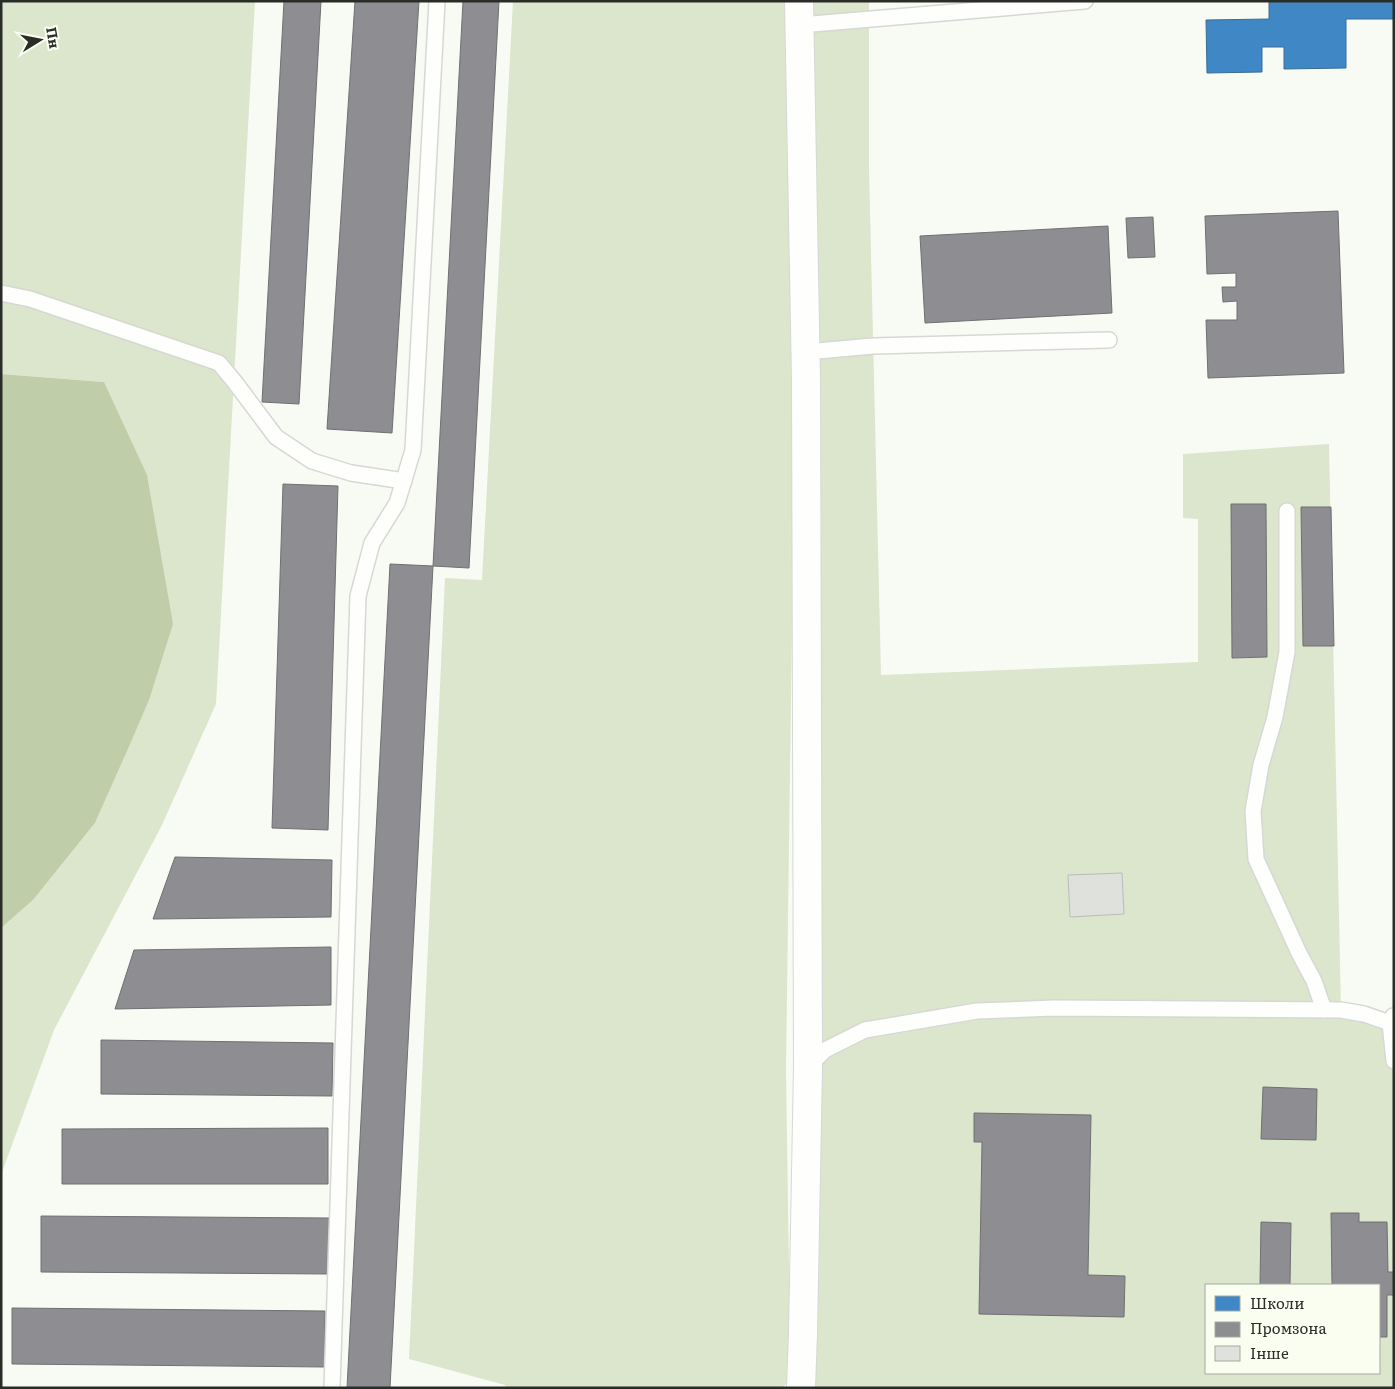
<svg xmlns="http://www.w3.org/2000/svg" width="1395" height="1389" viewBox="0 0 1395 1389" font-family="Literata,serif">
	<style>
		.green { fill: #dce6cc; fill-rule: evenodd }
		.water { fill: #bfcda8 }
		.schools { fill: #3f88c5; stroke: #396c96 }
		.industry { fill: #8d8d92; stroke: #6f7072 }
		.building { fill: #dfe2dc; stroke: #babdb8 }
		.lines { fill: none; stroke-linecap: round; stroke-linejoin: round }
		.lane-casing { stroke: #d6d8d4; stroke-width: 18 }
		.street-casing { stroke: #d6d8d4; stroke-width: 30 }
		.lane { stroke: #fefefd; stroke-width: 15 }
		.street { stroke: #fefefd; stroke-width: 28 }
	</style>
	<rect width="100%" height="100%" fill="#f8fbf4"/>
	<g class="green">
		<polygon points="1,1 255,1 216,704 162,825 54,1030 1,1175 1,928 33,900 95,823 132,740 149,700 104,382 1,374"/>
		<path d="M 513,1 L 869,1 L 869,168 L 881,675 L 1198,662 L 1198,519 L 1183,518 L 1183,454 L 1329,444 L 1341,1010 L 1390,1023 L 1394,1061 L 1394,1388 L 801,1388 L 795,397 L 786,1070 L 790,1336 L 789,1381 L 782,1388 L 506,1388 L 505,1385 L 409,1359 L 445,578 L 482,580 ZM 1206,1285 L 1379,1285 L 1379,1373 L 1206,1373 Z"/>
	</g>
	<polygon class="water" points="1,374 104,382 147,475 173,624 149,700 132,740 95,823 33,900 1,928"/>
	<polygon class="schools" points="1269,1 1394,1 1394,19 1346,19 1346,68 1284,69 1284,47 1262,47 1262,72 1207,73 1206,20 1269,19"/>
	<g class="industry">
		<polygon points="284,1 321,1 299,404 262,402"/>
		<polygon points="355,1 419,1 392,433 327,429"/>
		<polygon points="463,1 499,1 469,568 433,566"/>
		<polygon points="1338,211 1344,373 1208,378 1206,320 1237,320 1237,301 1223,302 1222,287 1236,287 1236,273 1207,274 1205,216"/>
		<polygon points="1153,217 1155,257 1128,258 1126,218"/>
		<polygon points="1108,226 1112,313 925,323 920,236"/>
		<polygon points="283,484 338,486 328,830 272,828"/>
		<polygon points="1231,504 1266,504 1267,657 1232,658"/>
		<polygon points="1301,507 1331,507 1334,646 1303,646"/>
		<polygon points="390,564 433,566 390,1388 347,1388"/>
		<polygon points="175,857 332,860 331,917 153,919"/>
		<polygon points="331,947 331,1005 115,1009 134,950"/>
		<polygon points="101,1040 333,1043 332,1096 101,1094"/>
		<polygon points="1263,1087 1317,1089 1316,1140 1261,1139"/>
		<polygon points="974,1113 1091,1115 1088,1275 1125,1276 1124,1317 979,1314 982,1142 974,1142"/>
		<polygon points="328,1128 328,1184 62,1184 62,1129"/>
		<polygon points="1331,1213 1359,1213 1359,1222 1387,1222 1388,1272 1394,1272 1394,1295 1387,1295 1387,1337 1379,1337 1379,1285 1332,1285"/>
		<polygon points="41,1216 329,1218 329,1274 41,1272"/>
		<polygon points="1261,1222 1291,1223 1290,1285 1260,1285"/>
		<polygon points="12,1308 325,1311 325,1367 12,1364"/>
	</g>
	<polygon class="building" points="1122,873 1124,914 1070,917 1068,875"/>
	<g class="lines">
		<defs>
			<g id="lane">
				<polyline points="800,25 1085,1"/>
				<polyline points="1,293 30,299 219,363 234,381 276,437 312,461 351,473 404,481"/>
				<polyline points="806,352 873,346 1109,340"/>
				<polyline points="1287,511 1287,652 1275,717 1261,765 1253,811 1256,859 1299,953 1314,981 1324,1010"/>
				<polyline points="1393,1016 1390,1023 1394,1061"/>
				<polyline points="808,1067 825,1050 865,1030 977,1011 1054,1008 1341,1010 1364,1014 1390,1023"/>
				<polyline points="332,1388 358,596 372,543 397,503 413,450 437,1"/>
			</g>
			<polyline id="street" points="799,1 806,380 808,1067 803,1333 801,1388"/>
		</defs>
		<use href="#lane" class="lane-casing"/>
		<use href="#street" class="street-casing"/>
		<use href="#lane" class="lane"/>
		<use href="#street" class="street"/>
	</g>
	<rect width="1395" height="1389" fill="none" stroke="#2a2c28" stroke-width="5"/>
	<rect x="1205" y="1284" width="175" height="90" fill="#f9fef1" stroke="#a6aaa1"/>
	<rect x="1215" y="1296" width="25" height="15" fill="#3f88c5" stroke="#a6aaa1"/>
	<text x="1250" y="1309" font-size="15" fill="#2a2c28">Школи</text>
	<rect x="1215" y="1322" width="25" height="15" fill="#8d8d92" stroke="#a6aaa1"/>
	<text x="1250" y="1334" font-size="15" fill="#2a2c28">Промзона</text>
	<rect x="1215" y="1346" width="25" height="15" fill="#dfe2dc" stroke="#a6aaa1"/>
	<text x="1250" y="1359" font-size="15" fill="#2a2c28">Інше</text>
	<g transform="translate(40 40) rotate(80)" stroke="#f9fef1" stroke-width="4" paint-order="stroke">
	<path d="M0-4L9 19L0 12L-9 19Z" fill="#2a2c28"/>
	<text y="-8" font-size="14" font-weight="bold" text-anchor="middle" fill="#2a2c28">Пн</text>
	</g>
</svg>
